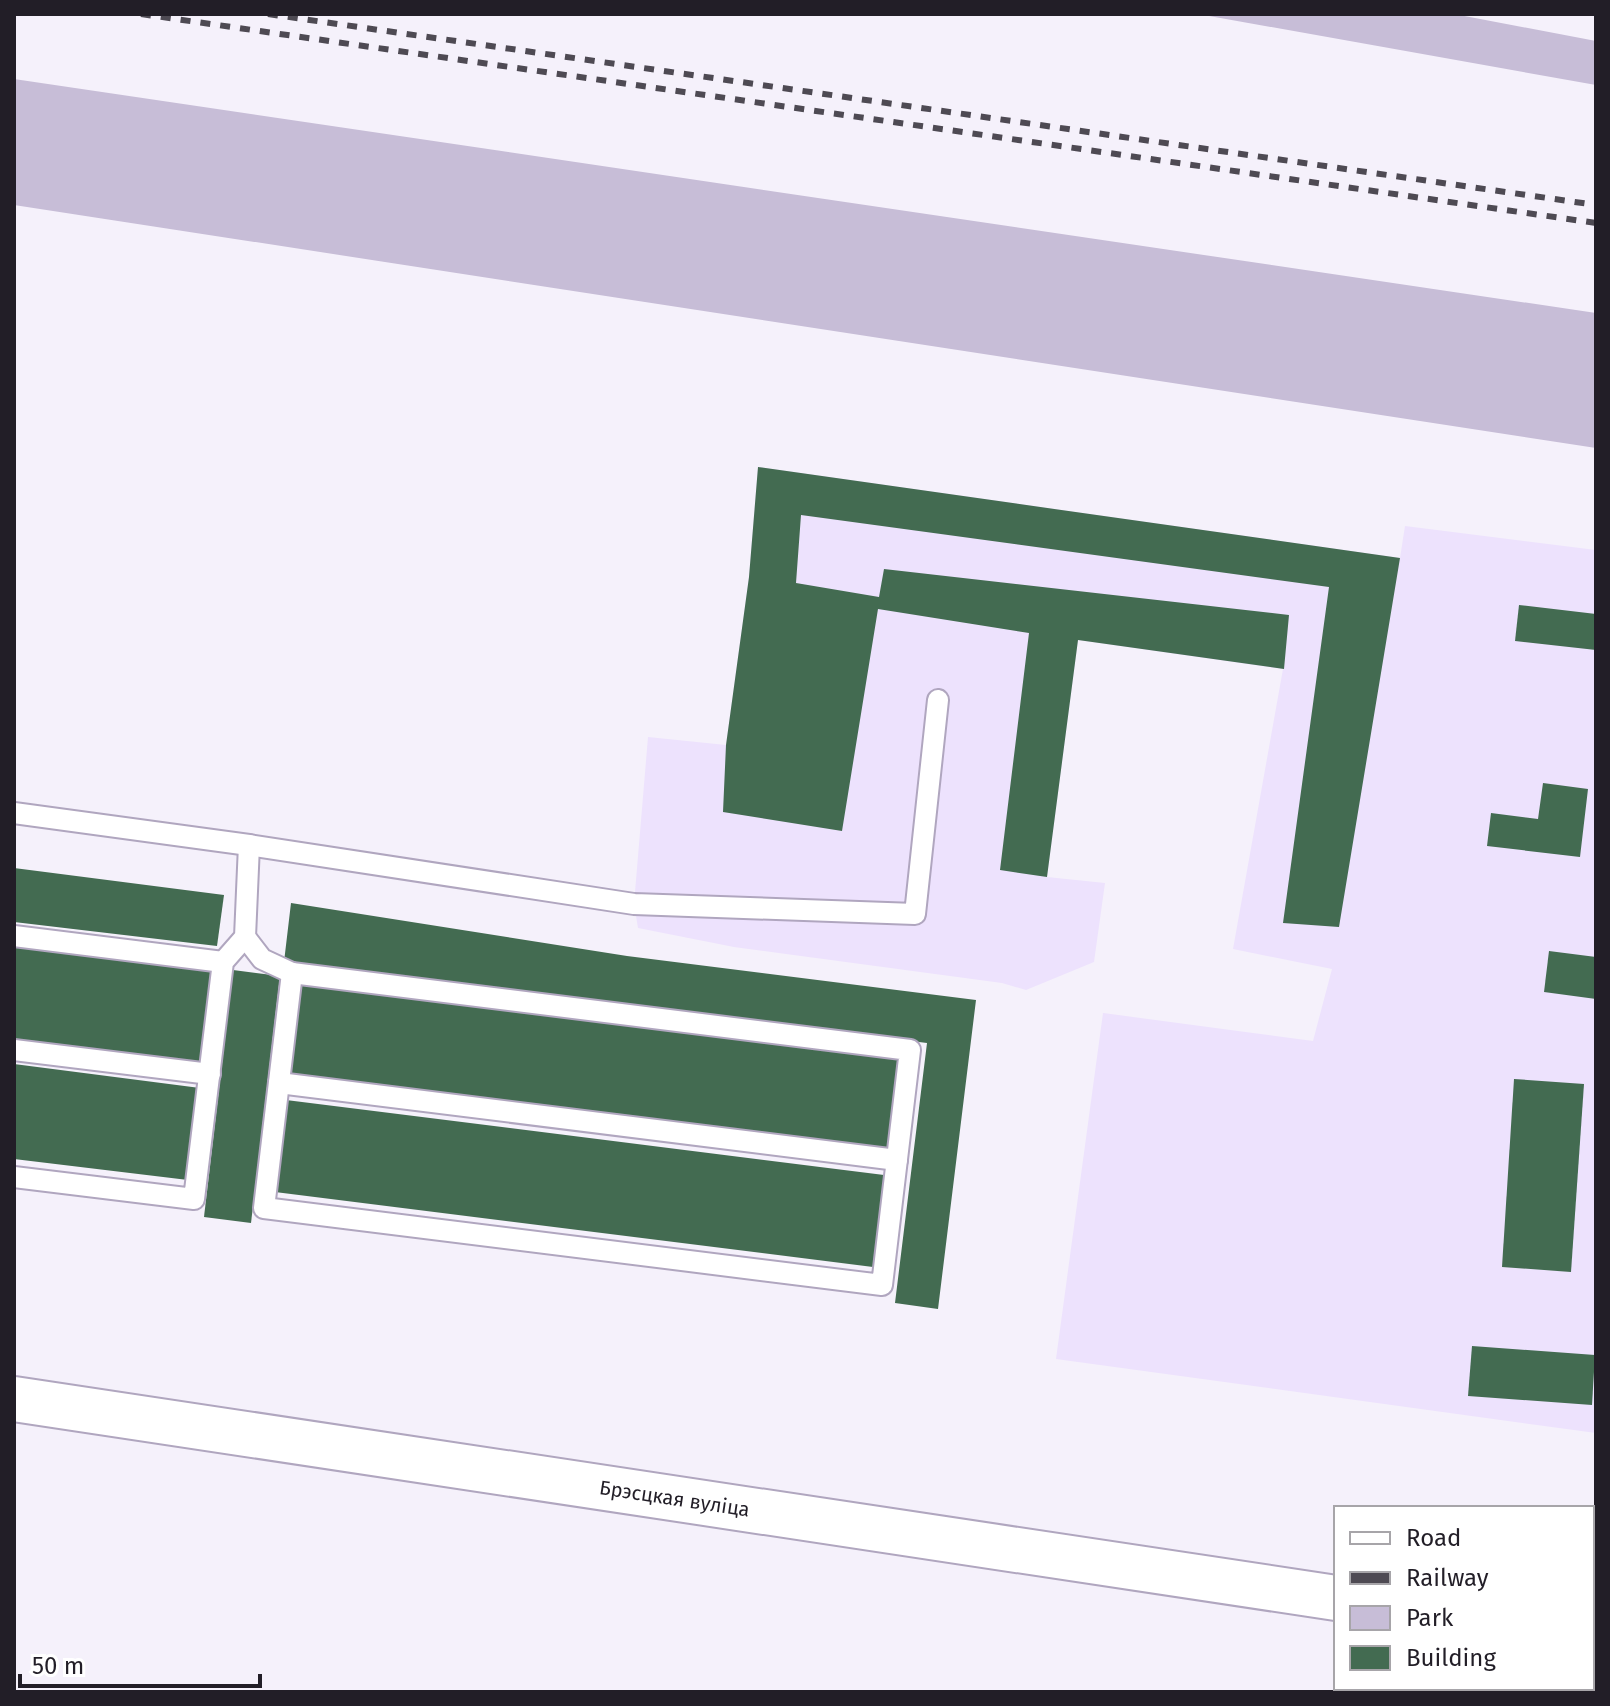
<svg xmlns="http://www.w3.org/2000/svg" width="1610" height="1706" viewBox="0 0 1610 1706" font-family="'Fira Sans',sans-serif">
	<style>
		.built { fill: #ede2fd }
		.green { fill: #c7bdd7 }
		.building { fill: #436b51 }
		.lines { fill: none; stroke-linecap: round; stroke-linejoin: round }
		.service-casing { stroke: #b0a6bf; stroke-width: 24 }
		.secondary-casing { stroke: #b0a6bf; stroke-width: 48 }
		.service { stroke: #fff; stroke-width: 20 }
		.secondary { stroke: #fff; stroke-width: 44 }
		.rail { stroke: #4e4a53; stroke-width: 6; stroke-dasharray: 10 10; stroke-linecap: butt }
		.labels { text-anchor: middle; stroke-width: 8; stroke-linejoin: round; paint-order: stroke }
		.street-label { font-size: 20px; fill: #221e27; stroke: #fff }
	</style>
	<rect width="100%" height="100%" fill="#f5f1fb"/>
	<polygon class="built" points="758,467 1400,558 1405,526 1596,550 1596,1433 1056,1359 1103,1013 1313,1041 1332,969 1233,949 1283,669 1078,640 1047,877 1105,883 1094,962 1026,990 1002,983 734,947 638,928 634,904 648,737 726,745 749,577"/>
	<g class="green">
		<polygon points="1198,14 1454,14 1596,41 1596,85"/>
		<polygon points="14,79 1596,313 1596,448 14,205"/>
	</g>
	<g class="building">
		<polygon points="758,467 1400,558 1339,927 1283,923 1329,587 801,515 796,583 879,597 884,569 1289,615 1284,669 1078,640 1047,877 1000,870 1029,633 878,609 842,831 723,812 726,745 749,577"/>
		<polygon points="1519,605 1596,614 1596,650 1515,641"/>
		<polygon points="1543,783 1588,789 1580,857 1487,846 1491,813 1538,819"/>
		<polygon points="14,868 224,895 217,946 14,922"/>
		<polygon points="291,903 627,956 976,1000 938,1309 895,1303 927,1043 284,962"/>
		<polygon points="14,945 212,970 200,1062 14,1039"/>
		<polygon points="1549,951 1596,957 1596,999 1544,992"/>
		<polygon points="233,970 280,976 251,1223 204,1217"/>
		<polygon points="301,984 899,1059 888,1152 290,1077"/>
		<polygon points="14,1064 200,1088 188,1180 14,1159"/>
		<polygon points="1514,1079 1584,1084 1571,1272 1502,1267"/>
		<polygon points="286,1100 884,1175 873,1267 275,1192"/>
		<polygon points="1472,1346 1595,1355 1592,1405 1468,1396"/>
	</g>
	<g class="lines">
		<defs>
			<g id="service">
				<polyline points="14,813 249,845 634,904 915,914 938,700"/>
				<polyline points="14,936 223,962"/>
				<polyline points="245,937 262,959 292,973"/>
				<polygon points="292,973 910,1050 882,1285 264,1208"/>
				<polyline points="14,1050 210,1074"/>
				<polyline points="279,1083 897,1160"/>
				<polyline points="14,1177 194,1199 223,962 245,937 249,845"/>
			</g>
			<g id="secondary">
				<path id="s1" d="M 14,1399 L 1336,1598"/>
				<polyline points="1592,1636 1596,1637"/>
			</g>
		</defs>
		<use href="#service" class="service-casing"/>
		<use href="#secondary" class="secondary-casing"/>
		<use href="#service" class="service"/>
		<use href="#secondary" class="secondary"/>
		<g class="rail">
			<polyline points="141,14 1596,223"/>
			<polyline points="268,14 1596,205"/>
		</g>
	</g>
	<g class="labels">
		<g class="street-label">
			<text dy="7" stroke="none"><textPath href="#s1" startOffset="668">Брэсцкая вуліца</textPath></text>
		</g>
	</g>
	<rect width="1610" height="1706" fill="none" stroke="#221e27" stroke-width="32"/>
	<rect x="1334" y="1506" width="260" height="184" fill="#ffffff" stroke="#a7a5a9" stroke-width="2"/>
	<rect x="1350" y="1532" width="40" height="12" fill="#ffffff" stroke="#a7a5a9" stroke-width="2"/>
	<text x="1406" y="1546" font-size="24" fill="#221e27">Road</text>
	<rect x="1350" y="1572" width="40" height="12" fill="#4e4a53" stroke="#a7a5a9" stroke-width="2"/>
	<text x="1406" y="1586" font-size="24" fill="#221e27">Railway</text>
	<rect x="1350" y="1606" width="40" height="24" fill="#c7bdd7" stroke="#a7a5a9" stroke-width="2"/>
	<text x="1406" y="1626" font-size="24" fill="#221e27">Park</text>
	<rect x="1350" y="1646" width="40" height="24" fill="#436b51" stroke="#a7a5a9" stroke-width="2"/>
	<text x="1406" y="1666" font-size="24" fill="#221e27">Building</text>
	<path d="M20 1674v12h240v-12" fill="none" stroke="#221e27" stroke-width="4"/>
	<text x="32" y="1674" font-size="24" fill="#221e27" stroke="#ffffff" stroke-width="6" paint-order="stroke">50 m</text>
</svg>
